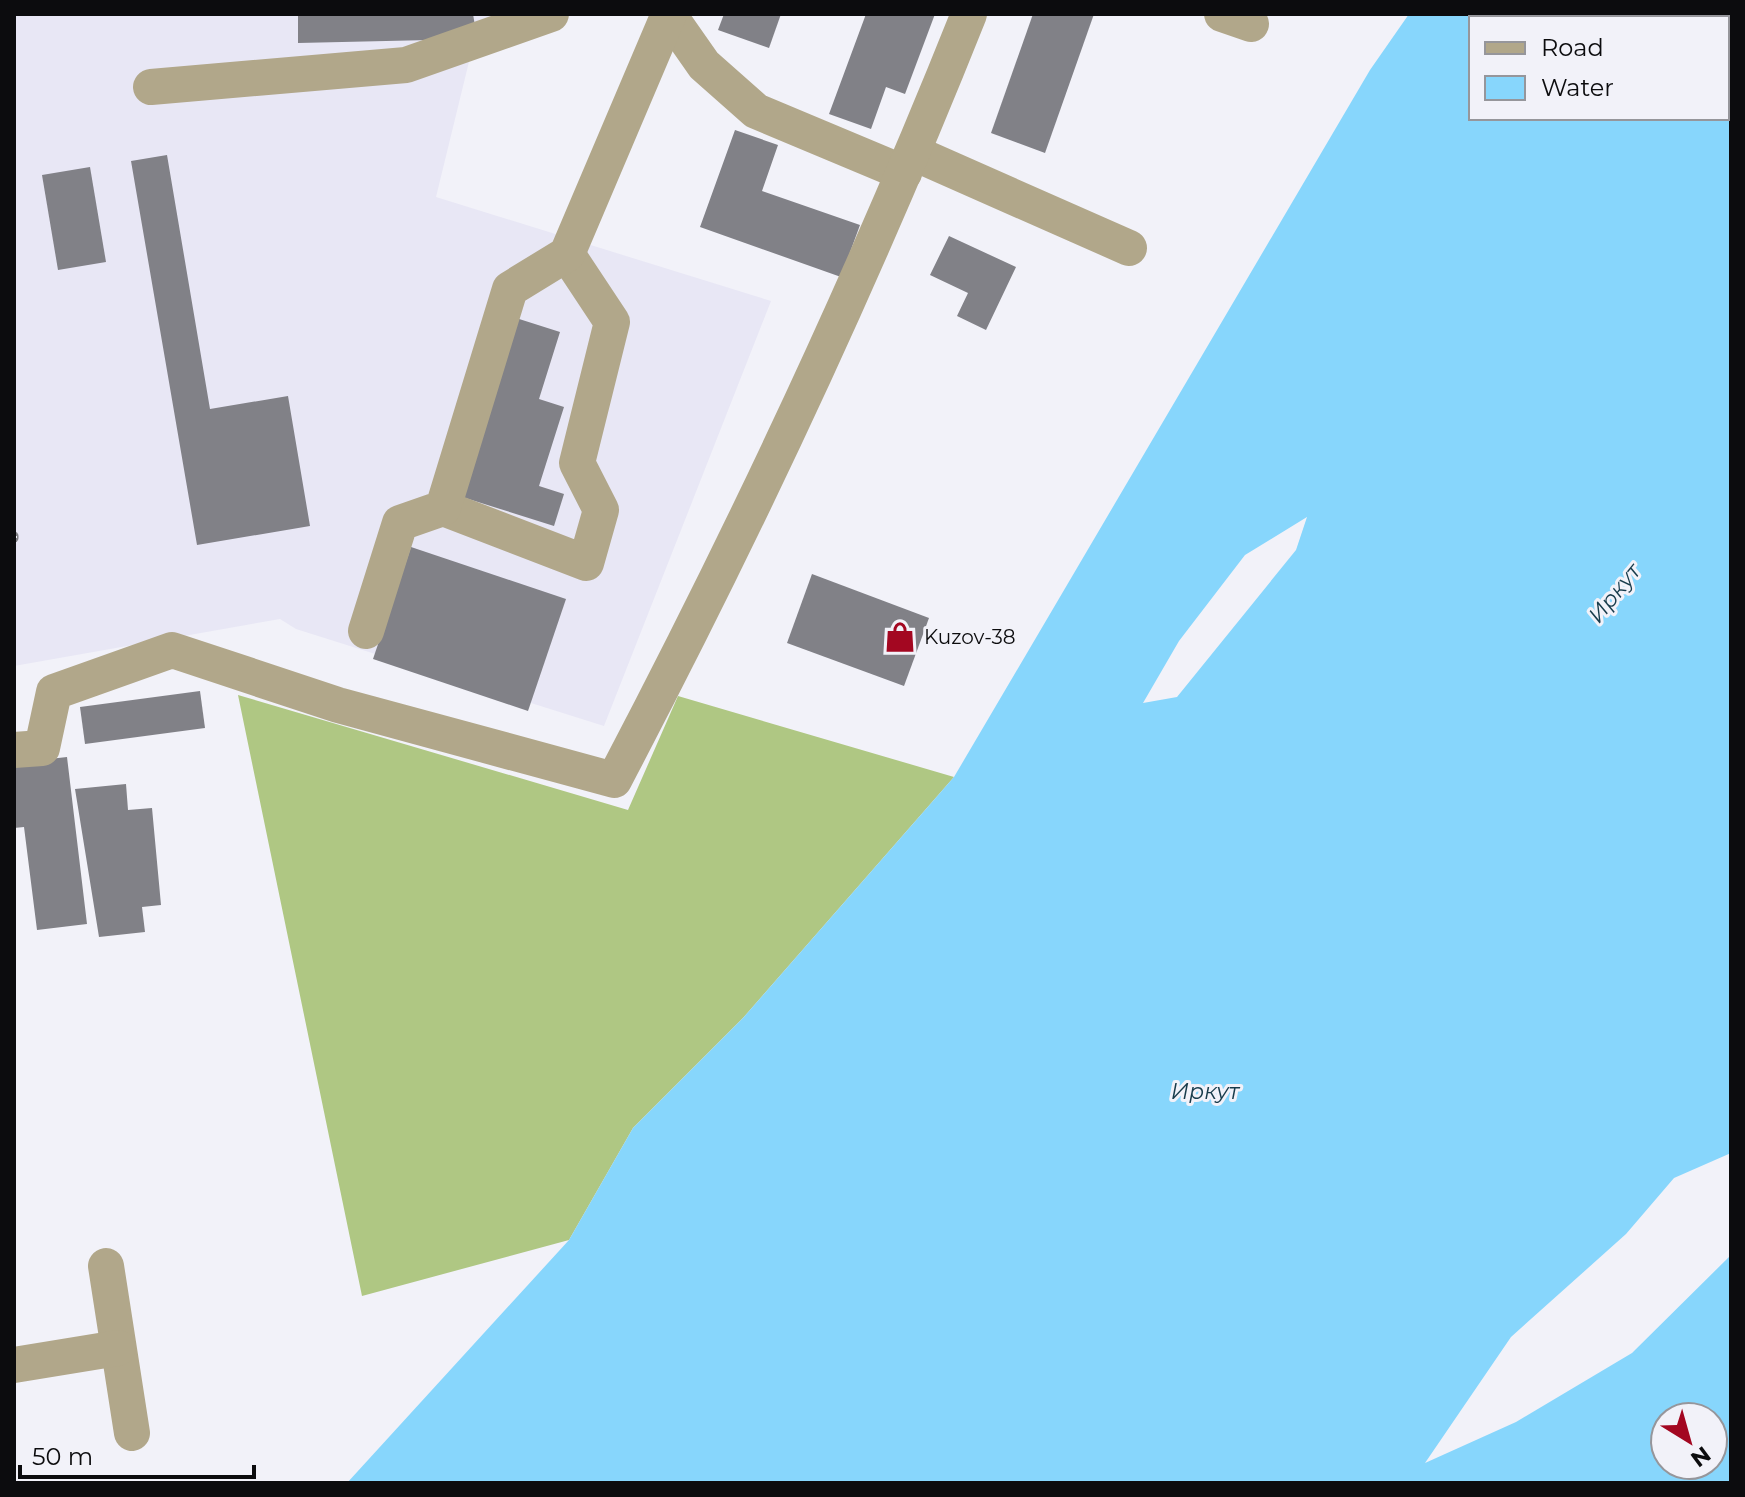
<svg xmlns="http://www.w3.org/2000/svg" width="1745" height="1497" viewBox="0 0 1745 1497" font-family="Montserrat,sans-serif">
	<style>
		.built { fill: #e8e7f5 }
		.forest { fill: #afc783 }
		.water { fill: #87d6fc; fill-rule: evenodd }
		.building { fill: #818187 }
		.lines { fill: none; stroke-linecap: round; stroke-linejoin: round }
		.minor { stroke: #b1a78a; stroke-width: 36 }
		.rail-casing { stroke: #808085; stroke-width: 9 }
		.rail { stroke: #f2f2f9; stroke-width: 6; stroke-dasharray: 18; stroke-linecap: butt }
		.labels { text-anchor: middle; stroke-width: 6; stroke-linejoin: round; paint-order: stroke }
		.poi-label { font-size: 20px; fill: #0c0c0e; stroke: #f2f2f9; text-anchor: start }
		.water-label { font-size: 22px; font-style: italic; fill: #173b4b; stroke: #f2f2f9 }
	</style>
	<rect width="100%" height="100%" fill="#f2f2f9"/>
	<polygon class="built" points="14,14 492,14 476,33 436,197 771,301 604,726 296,629 280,619 14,666"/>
	<polygon class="forest" points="238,695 628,810 678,696 954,777 743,1018 633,1128 569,1240 362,1296"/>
	<path class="water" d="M 1409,14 L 1731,14 L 1731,1153 L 1674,1178 L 1626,1234 L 1511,1337 L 1425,1463 L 1516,1422 L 1632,1353 L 1731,1255 L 1731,1482 L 347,1483 L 569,1240 L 633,1128 L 743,1018 L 954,777 L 1370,70 ZM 1471,18 L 1727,18 L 1727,118 L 1471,118 ZM 1307,517 L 1296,550 L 1177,697 L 1143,703 L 1179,641 L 1245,555 ZM 1665,1417 L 1713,1417 L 1713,1465 L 1665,1465 Z"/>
	<g class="building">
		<polygon points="298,14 473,14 476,32 430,40 298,43"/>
		<polygon points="724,14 781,14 769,48 718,30"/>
		<polygon points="866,14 935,14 905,94 886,87 871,129 829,114"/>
		<polygon points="1033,14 1094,14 1045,153 991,133"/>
		<polygon points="735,130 778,145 762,191 860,225 841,277 700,227"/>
		<polygon points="167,155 210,409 288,396 310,526 197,545 131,161"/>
		<polygon points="90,167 106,262 58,270 42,175"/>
		<polygon points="949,236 1016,267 986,330 957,316 968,293 930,275"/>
		<polygon points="516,318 560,332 539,399 564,407 539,486 564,494 554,526 459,496"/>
		<polygon points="411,547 566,599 528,711 373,659"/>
		<polygon points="812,574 929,618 904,686 787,643"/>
		<polygon points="200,691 205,728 85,744 80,707"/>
		<polygon points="67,757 87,924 37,930 24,827 14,828 14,763"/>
		<polygon points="126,784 128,810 152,808 161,905 142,907 145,932 99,937 75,789"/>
	</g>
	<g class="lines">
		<g class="minor">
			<polyline points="1222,14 1251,24"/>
			<polyline points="669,15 704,65 756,111 904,173"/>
			<polyline points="151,87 406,65 551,14"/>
			<polyline points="914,153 1129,248"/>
			<polyline points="443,508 586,563 601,510 577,463 612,322 567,254"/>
			<polyline points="366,631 400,523 443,508 510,289 567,254 669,14"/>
			<path d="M 14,750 L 42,748 L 54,692 L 172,650 L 338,705 L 614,780 C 745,531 865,275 969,14"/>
			<polyline points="106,1266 132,1433"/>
			<polyline points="14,1365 118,1348"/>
		</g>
		<defs>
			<polyline id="rail" points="14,536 14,538"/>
		</defs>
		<use href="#rail" class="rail-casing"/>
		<use href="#rail" class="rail"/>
	</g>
	<defs>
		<symbol id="shop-bare" viewBox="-9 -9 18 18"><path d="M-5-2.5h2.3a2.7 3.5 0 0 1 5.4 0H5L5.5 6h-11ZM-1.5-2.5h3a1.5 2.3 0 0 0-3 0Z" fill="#a30721" stroke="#f2f2f9" stroke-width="2.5" paint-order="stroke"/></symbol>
	</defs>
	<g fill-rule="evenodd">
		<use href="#shop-bare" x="878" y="615" width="44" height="44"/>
	</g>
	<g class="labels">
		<g class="poi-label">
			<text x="924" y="644">Kuzov-38</text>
		</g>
		<g class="water-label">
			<text transform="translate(1614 593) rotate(-51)" y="8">Иркут</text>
			<text x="1205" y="1099">Иркут</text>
		</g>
	</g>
	<rect width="1745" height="1497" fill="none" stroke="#0c0c0e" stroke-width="32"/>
	<rect x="1469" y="16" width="260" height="104" fill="#f2f2f9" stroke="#96969b" stroke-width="2"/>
	<rect x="1485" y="42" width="40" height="12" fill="#b1a78a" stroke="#96969b" stroke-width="2"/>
	<text x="1541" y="56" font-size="24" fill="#0c0c0e">Road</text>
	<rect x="1485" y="76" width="40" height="24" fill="#87d6fc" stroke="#96969b" stroke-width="2"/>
	<text x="1541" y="96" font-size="24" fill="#0c0c0e">Water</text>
	<g transform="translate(1689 1441) rotate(143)"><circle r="38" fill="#f2f2f9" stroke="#96969b" stroke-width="2"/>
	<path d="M0-6L14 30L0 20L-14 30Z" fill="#a30721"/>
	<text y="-12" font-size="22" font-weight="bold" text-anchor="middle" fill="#0c0c0e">N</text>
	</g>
	<path d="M20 1465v12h234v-12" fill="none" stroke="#0c0c0e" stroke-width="4"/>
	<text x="32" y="1465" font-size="24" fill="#0c0c0e" stroke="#f2f2f9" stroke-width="6" paint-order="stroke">50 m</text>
</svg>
